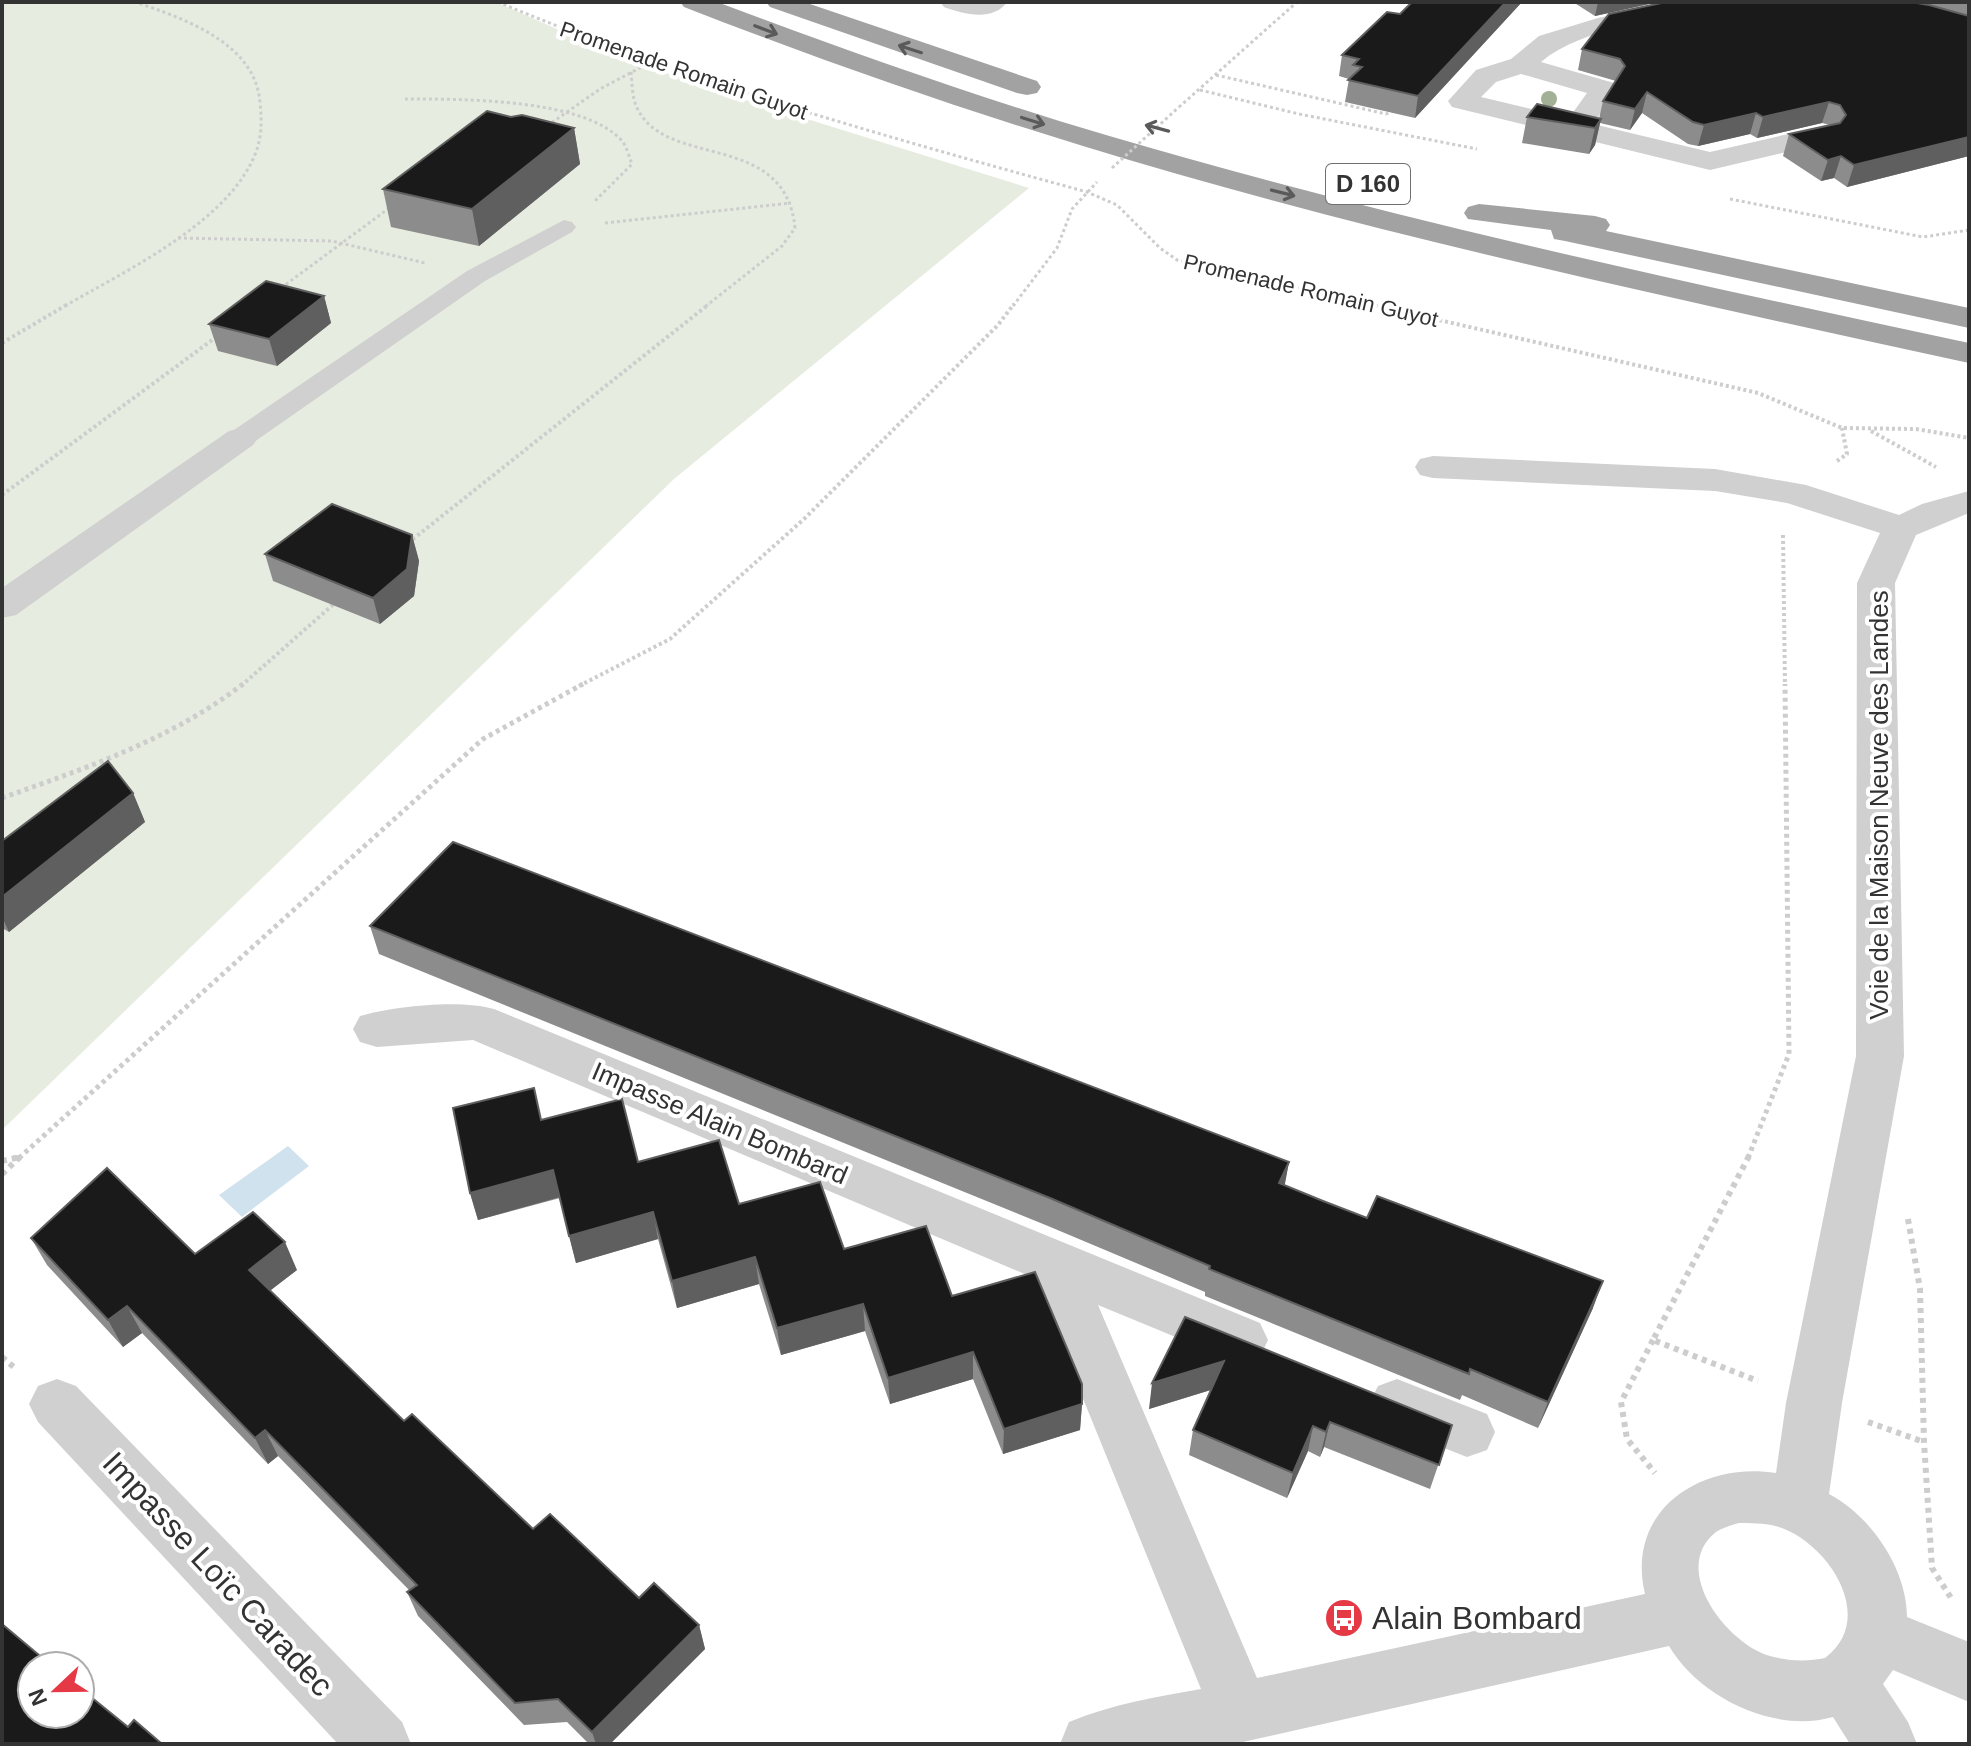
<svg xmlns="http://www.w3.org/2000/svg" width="1971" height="1746" viewBox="0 0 1971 1746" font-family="Helvetica,sans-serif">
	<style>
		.green { fill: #e6ecdf }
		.water { fill: #cfe2ee }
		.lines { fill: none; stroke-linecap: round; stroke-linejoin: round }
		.path-far3 { stroke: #cdcdcd; stroke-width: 3; stroke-dasharray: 3 3; stroke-linecap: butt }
		.path-far2 { stroke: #cdcdcd; stroke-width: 4; stroke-dasharray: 3 3; stroke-linecap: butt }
		.path-far1 { stroke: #cdcdcd; stroke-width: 5; stroke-dasharray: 4 4; stroke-linecap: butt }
		.path { stroke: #cdcdcd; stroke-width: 6; stroke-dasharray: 5 5; stroke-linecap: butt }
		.service { fill: #d0d0d0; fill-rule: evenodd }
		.minor { fill: #d0d0d0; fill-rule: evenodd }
		.trunk { fill: #a2a2a2; fill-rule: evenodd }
		.path-bridge { stroke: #cdcdcd; stroke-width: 3; stroke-dasharray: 3 3; stroke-linecap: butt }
		.tree { fill: #a2b095 }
		.wall { fill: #8c8c8c }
		.shaded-wall { fill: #5f5f5f }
		.building { fill: #1a1a1a; stroke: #5f5f5f; stroke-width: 2 }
		.oneway { stroke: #5a5a5a }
		.labels { text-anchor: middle; stroke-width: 8; stroke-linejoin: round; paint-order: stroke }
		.far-street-label { font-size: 22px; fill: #333; stroke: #fff }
		.shield { fill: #fff; stroke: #707070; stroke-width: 2 }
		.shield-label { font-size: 24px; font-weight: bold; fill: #333 }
		.street-label { font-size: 26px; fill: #333; stroke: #fff }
		.near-street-label { font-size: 32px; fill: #333; stroke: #fff }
		.near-poi-label { font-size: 32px; fill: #333; stroke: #fff; text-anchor: start }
	</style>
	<rect width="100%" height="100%" fill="#fff"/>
	<polygon class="green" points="2,2 496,2 622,58 746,100 1029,188 674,479 2,1130"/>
	<polygon class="water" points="288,1146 309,1166 242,1217 219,1195"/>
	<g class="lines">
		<g class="path-far3">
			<path d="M 498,2 C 689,82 887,137 1087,192 L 1117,205 L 1160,248 L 1177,260 L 1378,306"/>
			<path d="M 631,72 C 632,82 632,94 635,103 C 660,172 785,127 795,228 L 782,246 L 706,306"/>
			<polyline points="1216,75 1386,114 1394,110"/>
			<polyline points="1200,90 1299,114 1477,149"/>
			<path d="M 405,99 C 459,99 585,98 622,141 C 627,147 629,157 632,164 L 595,201"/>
			<polyline points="1179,107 1297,2"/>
			<polyline points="547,126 600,89 651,62"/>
			<polyline points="1730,199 1923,237 1969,230"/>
			<polyline points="605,223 791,203"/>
			<polyline points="178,238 332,241 425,263"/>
			<polyline points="281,288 392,206"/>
			<path d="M 65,306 C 125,271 225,224 254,157 C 262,139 262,122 260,103 C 256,43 183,18 135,2"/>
			<polyline points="1013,306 1057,248 1072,209 1097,182"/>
		</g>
		<g class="path-far2">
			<polyline points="1369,304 1758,393 1842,428 1916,429 1969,438"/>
			<polyline points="2,343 68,304"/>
			<polyline points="1871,431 1936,467"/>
			<polyline points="1837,461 1847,454 1842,428"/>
			<polyline points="2,495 219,335"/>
			<polyline points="1783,535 1785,686"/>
			<polyline points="408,543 709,304"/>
			<polyline points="241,686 336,602"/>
			<polyline points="579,686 670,639 805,518 998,325 1014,304"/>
		</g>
		<g class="path-far1">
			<path d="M 2,798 C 86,768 172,739 243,684"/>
			<polyline points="14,1158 20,1157"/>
			<polyline points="19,1158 483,739 583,684"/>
			<polyline points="1748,1158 1789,1054 1785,684"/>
		</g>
		<g class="path">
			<polyline points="1749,1156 1653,1340 1758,1381"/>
			<polyline points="2,1161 20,1157"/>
			<polyline points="2,1174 21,1156"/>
			<polyline points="1908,1219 1920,1289 1924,1442 1932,1568 1953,1601"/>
			<polyline points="1653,1340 1621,1402 1627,1439 1655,1473"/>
			<polyline points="2,1357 16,1369"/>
			<polyline points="1868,1422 1924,1442"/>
		</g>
		<polygon class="service" points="564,220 572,222 576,227 572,232 485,281 251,444 231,444 227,438 231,432 467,271"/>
		<g class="minor">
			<path d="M 940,2 L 1007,2 C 993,22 963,14 944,7 Z"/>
			<path d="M 1672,2 L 1721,2 L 1717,7 C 1664,21 1583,26 1541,62 L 1614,83 L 1618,89 L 1593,124 L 1710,152 L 1823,126 L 1833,129 L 1837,135 L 1833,141 L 1710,170 L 1452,107 L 1448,101 L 1476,70 L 1511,59 L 1539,36 L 1598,18 ZM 1521,74 L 1587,93 L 1569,118 L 1481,97 L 1496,82 Z"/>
			<polygon points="241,428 253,431 258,438 253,445 16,615 2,618 2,588 229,431"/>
			<path d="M 1433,456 L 1715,469 L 1806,485 L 1899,515 L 1922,504 L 1969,491 L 1969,513 L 1916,535 L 1895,583 L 1904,1056 L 1842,1403 L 1829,1494 C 1871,1516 1907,1569 1907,1617 L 1969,1642 L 1969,1702 L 1893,1670 L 1883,1684 L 1908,1722 L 1917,1744 L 1850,1744 L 1833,1717 C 1774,1734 1699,1697 1669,1646 L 1234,1744 L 1060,1744 L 1069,1722 C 1112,1704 1156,1697 1201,1689 L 1034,1278 L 473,1040 L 377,1047 L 360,1042 L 353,1029 L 360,1016 C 393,1006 462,999 494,1009 L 1260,1323 L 1268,1340 L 1260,1357 L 1241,1364 L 1098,1305 L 1257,1678 L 1645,1594 C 1625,1511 1700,1461 1776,1473 L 1786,1403 L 1856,1056 L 1857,583 L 1880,533 L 1787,503 L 1715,491 L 1433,478 L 1420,475 L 1415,467 L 1420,459 ZM 1739,1523 C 1752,1523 1769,1523 1782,1528 C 1830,1546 1877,1619 1825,1658 C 1807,1662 1788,1661 1770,1656 C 1727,1644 1669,1569 1716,1532 C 1722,1528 1732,1525 1739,1523 Z"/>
			<polygon points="57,1379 76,1386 402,1722 411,1744 338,1744 38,1422 29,1404 38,1386"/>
			<polygon points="1397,1379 1487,1414 1495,1432 1487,1450 1467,1457 1378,1422 1369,1404 1378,1386"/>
		</g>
		<g class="trunk">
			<path d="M 680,2 L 717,2 C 845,50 974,96 1106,135 C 1390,219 1680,281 1969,343 L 1969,363 C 1672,298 1374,235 1083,146 C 948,105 815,58 684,7 Z"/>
			<polygon points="766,2 804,2 1037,81 1041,87 1037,93 1027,95 1017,93 770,7"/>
			<polygon points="1479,204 1595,216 1606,219 1610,225 1606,231 1969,308 1969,328 1565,241 1554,239 1551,230 1468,219 1464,213 1468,207"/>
		</g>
		<polyline class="path-bridge" points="1112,168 1179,107"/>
	</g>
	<circle class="tree" cx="1549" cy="99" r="8"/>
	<g class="wall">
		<polygon points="1412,2 1522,2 1415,118 1345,102 1349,79 1339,76 1342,55 1400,14"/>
		<polygon points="1573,2 1658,2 1595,16"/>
		<polygon points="1666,2 1969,2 1969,156 1847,187 1834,178 1821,181 1783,156 1789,134 1830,125 1822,123 1757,138 1750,134 1698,146 1688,144 1642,113 1630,130 1600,123 1595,145 1589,154 1522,143 1527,117 1599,119 1603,101 1616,81 1578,70 1582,49"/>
		<polygon points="511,117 574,128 580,164 479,246 391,227 383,189"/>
		<polygon points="324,296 331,323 277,366 218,351 209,324"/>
		<polygon points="412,535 419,561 414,596 380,624 273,581 265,554"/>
		<polygon points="133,793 145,822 9,932 2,928 2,841"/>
		<polygon points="370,926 1289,1162 1284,1186 1593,1308 1538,1428 1462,1395 1460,1400 1205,1296 1205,1292 1048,1226 379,954"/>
		<polygon points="542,1120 952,1296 1082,1404 1080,1430 1003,1454 973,1379 890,1404 865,1331 781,1355 759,1284 677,1308 658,1239 576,1263 560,1198 478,1220 470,1193"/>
		<polygon points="31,1238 195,1254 297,1270 270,1290 404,1421 533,1529 639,1598 699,1625 705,1649 610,1744 589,1744 567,1722 524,1725 418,1616 407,1592 409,1590 278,1456 268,1464 142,1333 123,1347 47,1265"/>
		<polygon points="1185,1317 1452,1425 1430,1489 1324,1447 1320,1457 1308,1451 1287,1498 1189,1455 1193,1430 1211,1390 1149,1409"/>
	</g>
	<g class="shaded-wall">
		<polygon points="1506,2 1522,2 1415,118 1418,96"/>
		<polygon points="1598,2 1658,2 1595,16"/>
		<polygon points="1647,92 1642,113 1630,130 1635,109"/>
		<polygon points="1829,102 1822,123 1757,138 1763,117"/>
		<polygon points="1756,113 1750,134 1698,146 1704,125"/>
		<polygon points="1601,119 1595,145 1589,154 1595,128"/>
		<polygon points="574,128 580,164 479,246 472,209"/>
		<polygon points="1969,137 1969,156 1847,187 1854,165"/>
		<polygon points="1841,156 1834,178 1821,181 1828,160"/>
		<polygon points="324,296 331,323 277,366 269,339"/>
		<polygon points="412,535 419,561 414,596 380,624 373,598"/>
		<polygon points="133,793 145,822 9,932 2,917 2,897"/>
		<polygon points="1289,1162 1284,1189 1279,1183"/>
		<polygon points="553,1170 560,1197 478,1220 470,1193"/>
		<polygon points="653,1212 658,1239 576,1263 569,1236"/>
		<polygon points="285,1242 297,1270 262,1297 249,1270"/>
		<polygon points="755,1257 759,1284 677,1308 672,1281"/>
		<polygon points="1603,1281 1593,1308 1538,1428 1548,1402"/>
		<polygon points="863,1304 865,1331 781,1355 777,1328"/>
		<polygon points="127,1306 142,1333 123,1347 108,1320"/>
		<polygon points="973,1352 973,1379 890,1404 888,1378"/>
		<polygon points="1224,1361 1220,1387 1149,1409 1152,1383"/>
		<polygon points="1082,1404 1080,1430 1003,1454 1004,1429"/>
		<polygon points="1330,1422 1324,1447 1320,1457 1326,1432"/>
		<polygon points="1313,1426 1308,1451 1287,1498 1293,1473"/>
		<polygon points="265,1430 278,1456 268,1464 255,1438"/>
		<polygon points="699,1625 705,1649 610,1744 596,1744 592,1732"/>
	</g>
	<g class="building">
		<polygon points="1412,2 1506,2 1418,96 1348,80 1362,67 1353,65 1359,59 1342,55 1387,12 1400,14"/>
		<polygon points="1666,2 1911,2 1929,5 1969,16 1969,137 1854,165 1841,156 1828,160 1789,134 1840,123 1846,115 1840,105 1829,102 1763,117 1756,113 1704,125 1693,122 1647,92 1635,109 1603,101 1625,66 1620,59 1582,49 1609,14"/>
		<polygon points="1537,104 1601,119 1595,128 1527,117"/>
		<polygon points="487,111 511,117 522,115 574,128 472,209 383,189"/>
		<polygon points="266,281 324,296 269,339 209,324"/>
		<polygon points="332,504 412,535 407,569 373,598 265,554"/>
		<polygon points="108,761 133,793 2,897 2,841"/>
		<polygon points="453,842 1289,1162 1279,1183 1323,1201 1367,1218 1377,1196 1603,1281 1548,1402 1470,1369 1469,1374 1209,1269 1210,1266 1050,1198 370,926"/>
		<polygon points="534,1088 541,1120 622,1099 638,1162 719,1140 739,1204 820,1182 844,1249 926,1226 952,1296 1035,1272 1082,1384 1082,1404 1004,1429 973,1352 888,1378 863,1304 777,1328 755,1257 672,1281 653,1212 569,1236 553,1170 470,1193 453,1108"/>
		<polygon points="107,1168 195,1254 253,1212 285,1242 249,1270 404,1421 412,1414 533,1529 550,1514 639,1598 654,1583 699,1625 592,1732 558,1699 515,1703 407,1592 417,1585 265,1430 255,1438 127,1306 108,1320 31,1238"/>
		<polygon points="1185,1317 1452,1425 1439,1465 1330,1422 1326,1432 1313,1426 1293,1473 1193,1430 1224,1361 1152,1383"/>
		<polygon points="2,1624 52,1666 32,1666 32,1714 80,1714 80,1688 128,1727 134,1720 162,1744 2,1744"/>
	</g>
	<defs><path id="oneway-shaft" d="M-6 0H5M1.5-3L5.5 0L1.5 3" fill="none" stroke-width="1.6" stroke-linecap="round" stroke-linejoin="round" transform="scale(2)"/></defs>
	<g class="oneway">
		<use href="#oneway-shaft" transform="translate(766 30) rotate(21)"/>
		<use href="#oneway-shaft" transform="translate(910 49) rotate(-162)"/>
		<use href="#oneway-shaft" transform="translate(1033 121) rotate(17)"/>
		<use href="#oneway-shaft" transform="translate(1157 128) rotate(-165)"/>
		<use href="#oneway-shaft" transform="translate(1283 193) rotate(14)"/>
	</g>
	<defs>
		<symbol id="bus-disc" viewBox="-11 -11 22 22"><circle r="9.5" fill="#e63946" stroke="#fff"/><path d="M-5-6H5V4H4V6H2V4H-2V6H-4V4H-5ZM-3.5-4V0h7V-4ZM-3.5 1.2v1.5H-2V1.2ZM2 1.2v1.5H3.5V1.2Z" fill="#fff"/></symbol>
	</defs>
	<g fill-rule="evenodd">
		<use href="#bus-disc" x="1322" y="1596" width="44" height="44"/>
	</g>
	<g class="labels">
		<g class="far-street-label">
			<text transform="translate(684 70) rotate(19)" y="8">Promenade Romain Guyot</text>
			<text transform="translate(1311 290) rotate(13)" y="8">Promenade Romain Guyot</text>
		</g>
		<rect class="shield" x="1326" y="164" width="84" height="40" rx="6"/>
		<g class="shield-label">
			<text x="1368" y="192">D 160</text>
		</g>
		<g class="street-label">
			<text transform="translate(1879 805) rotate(-90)" y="9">Voie de la Maison Neuve des Landes</text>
			<text transform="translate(720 1123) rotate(23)" y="9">Impasse Alain Bombard</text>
		</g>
		<g class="near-street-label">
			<text transform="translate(218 1574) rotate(47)" y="11">Impasse Loïc Caradec</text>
		</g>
		<g class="near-poi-label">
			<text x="1372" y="1629">Alain Bombard</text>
		</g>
	</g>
	<rect width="1971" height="1746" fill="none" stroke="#333333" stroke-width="8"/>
	<g transform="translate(56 1690) rotate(248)"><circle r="38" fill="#ffffff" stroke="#adadad" stroke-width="2"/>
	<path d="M0-6L14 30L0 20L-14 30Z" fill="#e63946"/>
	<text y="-12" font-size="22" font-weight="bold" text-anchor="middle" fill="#333333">N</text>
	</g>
</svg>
